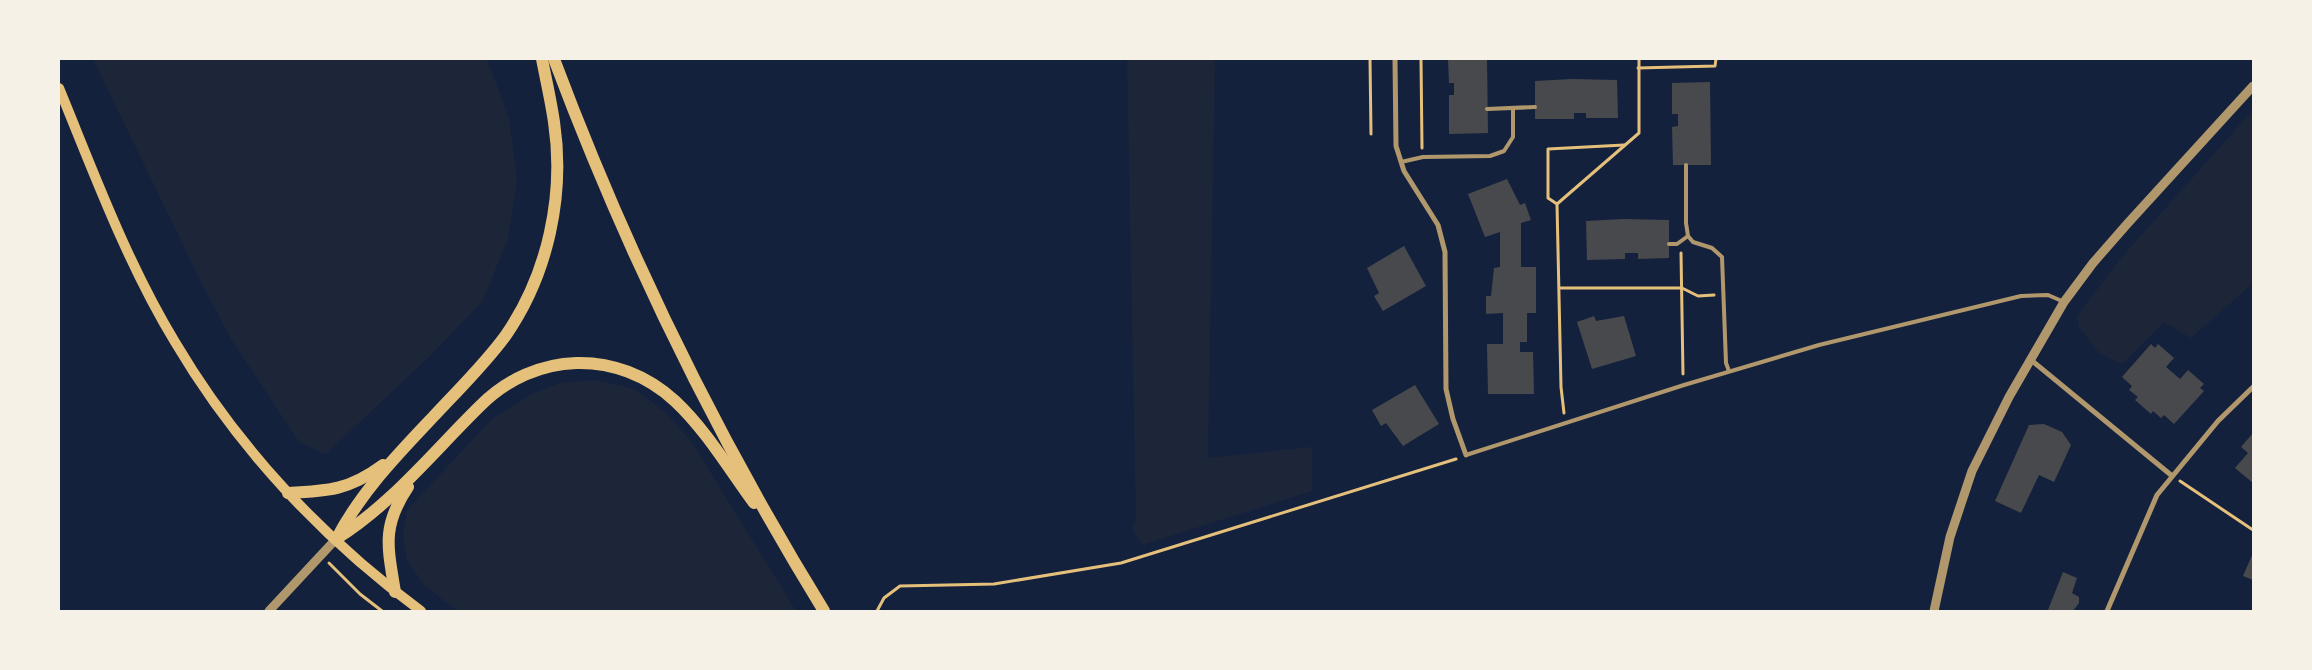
<svg xmlns="http://www.w3.org/2000/svg" width="2312" height="670" viewBox="0 0 2312 670" font-family="Raleway,sans-serif">
	<style>
		.green { fill: #1d2539 }
		.building { fill: #48494c }
		.lines { fill: none; stroke-linecap: round; stroke-linejoin: round }
		.path { stroke: #e5c07b; stroke-width: 3 }
		.service { stroke: #b1986c; stroke-width: 4 }
		.minor { stroke: #b1986c; stroke-width: 5 }
		.tertiary { stroke: #b1986c; stroke-width: 9 }
		.secondary { stroke: #e5c07b; stroke-width: 10 }
		.primary { stroke: #e5c07b; stroke-width: 12 }
	</style>
	<rect width="100%" height="100%" fill="#14213d"/>
	<g class="green">
		<polygon points="93,59 487,59 509,118 517,181 508,238 483,301 427,359 326,454 300,443 231,339 200,280"/>
		<polygon points="1127,59 1215,59 1208,458 1312,447 1312,491 1142,545 1132,528 1136,519"/>
		<polygon points="2253,110 2253,283 2191,338 2164,322 2122,364 2099,353 2079,327 2077,316 2121,258"/>
		<polygon points="595,380 634,389 665,412 691,441 796,611 457,611 424,585 407,560 403,535 407,510 491,420 531,394 560,383"/>
	</g>
	<g class="building">
		<polygon points="1448,59 1487,59 1488,133 1449,134 1449,95 1454,95 1454,83 1449,83"/>
		<polygon points="1572,79 1617,80 1618,118 1586,118 1586,113 1574,113 1574,119 1535,119 1535,81"/>
		<polygon points="1710,82 1711,165 1673,165 1672,127 1678,126 1678,114 1672,114 1672,83"/>
		<polygon points="1507,179 1520,205 1525,203 1531,220 1521,223 1521,267 1536,267 1536,313 1527,313 1527,342 1520,342 1520,352 1533,352 1534,394 1488,394 1487,344 1503,344 1503,313 1486,314 1486,296 1491,296 1494,268 1500,267 1500,232 1485,237 1468,194"/>
		<polygon points="1623,219 1669,220 1669,258 1638,259 1638,253 1625,253 1625,259 1587,260 1586,221"/>
		<polygon points="1404,246 1426,286 1383,311 1374,296 1379,293 1367,268"/>
		<polygon points="1594,316 1596,321 1624,316 1636,356 1592,369 1577,322"/>
		<polygon points="2151,344 2155,348 2158,344 2174,358 2166,367 2180,379 2188,370 2204,384 2200,388 2204,391 2174,424 2164,415 2161,418 2153,411 2151,414 2135,400 2138,397 2129,390 2132,386 2122,377"/>
		<polygon points="1415,385 1439,424 1403,446 1386,423 1381,426 1372,410"/>
		<polygon points="2044,424 2062,432 2071,445 2054,482 2039,475 2021,513 1995,501 2029,425"/>
		<polygon points="2253,433 2253,483 2235,468 2248,453 2241,447"/>
		<polygon points="2253,553 2253,580 2243,576"/>
		<polygon points="2063,572 2077,578 2072,593 2079,597 2079,603 2073,611 2051,611 2048,610"/>
	</g>
	<g class="lines">
		<g class="path">
			<polyline points="1370,59 1371,134"/>
			<polyline points="1421,59 1422,148"/>
			<polyline points="1638,68 1715,66 1716,59"/>
			<polyline points="1557,204 1548,198 1548,149 1624,145"/>
			<polyline points="1681,253 1683,374"/>
			<polyline points="1560,288 1682,288 1698,296 1714,295"/>
			<polyline points="1564,413 1561,387 1557,204 1639,133 1639,59"/>
			<polyline points="2180,481 2253,530"/>
			<polyline points="329,563 360,594 382,611"/>
			<polyline points="877,611 884,598 900,586 994,584 1121,563 1456,459"/>
		</g>
		<g class="service">
			<polyline points="1487,109 1535,107"/>
			<polyline points="1401,162 1423,157 1490,156 1504,151 1513,137 1513,108"/>
			<polyline points="1686,165 1686,223 1688,236 1693,242 1712,248 1722,257 1726,363 1729,371"/>
			<polyline points="1669,244 1677,244 1688,236"/>
			<polyline points="1466,455 1684,385 1819,345 2021,296 2048,295 2064,302"/>
		</g>
		<g class="minor">
			<polyline points="1395,59 1396,146 1404,171 1438,225 1445,252 1446,389 1453,419 1466,455"/>
			<polyline points="2030,359 2171,475"/>
			<polyline points="2107,611 2157,495 2218,421 2253,387"/>
		</g>
		<g class="tertiary">
			<polyline points="269,611 336,539"/>
			<polyline points="1934,611 1950,537 1972,471 2009,397 2064,302 2093,263 2128,223 2253,86"/>
		</g>
		<path class="secondary" d="M 59,88 C 94,173 127,263 175,342 C 237,447 323,539 421,611"/>
		<g class="primary">
			<path d="M 554,59 C 626,251 717,437 824,611"/>
			<path d="M 288,493 C 329,491 349,490 383,465"/>
			<path d="M 337,538 C 361,492 398,454 433,417 C 458,390 485,364 506,335 C 548,274 565,195 554,122 C 551,101 546,80 542,59"/>
			<path d="M 336,539 C 392,504 433,452 480,406 C 535,351 617,348 675,401 C 706,430 729,469 754,503"/>
			<path d="M 395,592 C 388,548 381,527 408,487"/>
		</g>
	</g>
	<rect width="2312" height="670" fill="none" stroke="#f6f1e7" stroke-width="120"/>
</svg>
